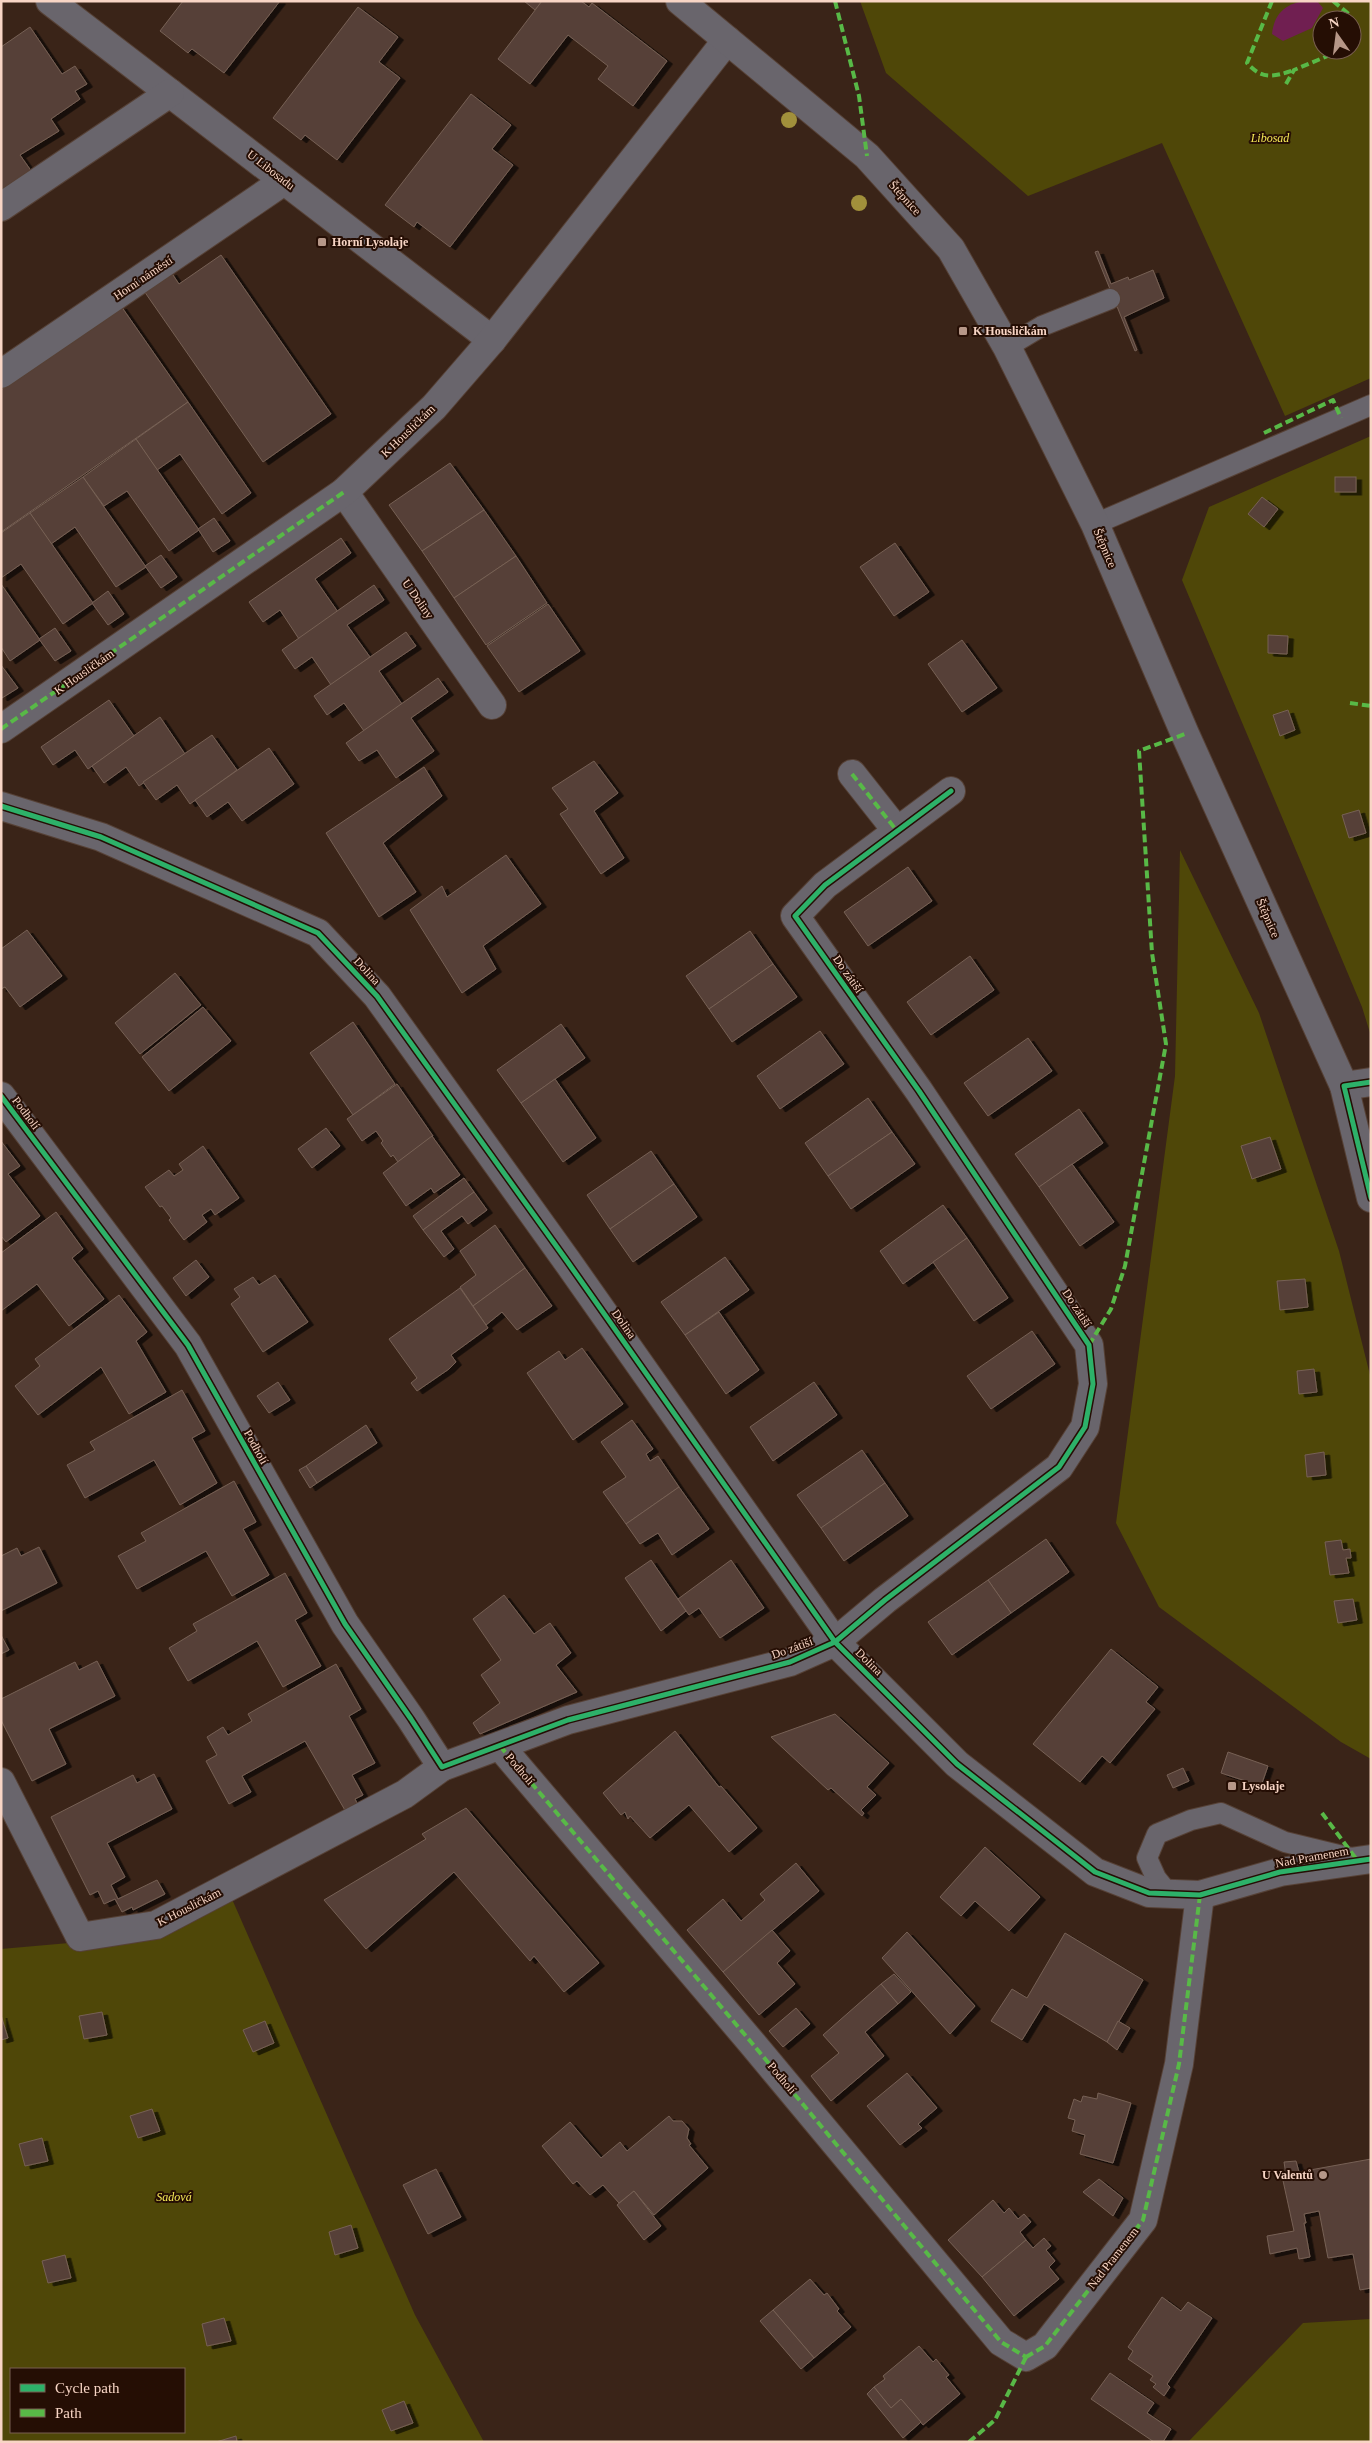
<svg xmlns="http://www.w3.org/2000/svg" width="1372" height="2443" viewBox="0 0 1372 2443" font-family="Georgia,serif">
	<style>
		.green { fill: #4f4708; fill-rule: evenodd }
		.water { fill: #701f51 }
		.building { fill: #574137; stroke: #766055; filter: url(#shadow) }
		.lines { fill: none; stroke-linecap: round; stroke-linejoin: round }
		.service-casing { stroke: #564136; stroke-width: 22 }
		.minor-casing { stroke: #564136; stroke-width: 30 }
		.tertiary-casing { stroke: #564136; stroke-width: 30 }
		.service { stroke: #69656c; stroke-width: 20 }
		.minor { stroke: #69656c; stroke-width: 28 }
		.tertiary { stroke: #69656c; stroke-width: 28 }
		.quiet { stroke: #58b947; stroke-width: 4; stroke-dasharray: 8 4; stroke-linecap: butt }
		.cycleway-casing { stroke: #250e04; stroke-width: 8 }
		.cycleway { stroke: #2db169; stroke-width: 5 }
		.tree { fill: #a1903b }
		.poi-dot { fill: #b69788; stroke: #250e04; stroke-width: 2 }
		.labels { text-anchor: middle; stroke-width: 4; stroke-linejoin: round; paint-order: stroke }
		.park-label { font-size: 12px; font-style: italic; fill: #f5e957; stroke: #250e04 }
		.street-label { font-size: 12px; fill: #f8d5c5; stroke: #250e04 }
		.poi-label { font-size: 12px; font-weight: bold; fill: #f8d5c5; stroke: #250e04; text-anchor: start }
	</style>
	<defs>
		<filter id="shadow"><feDropShadow dx="5.5" dy="3" stdDeviation="0" flood-color="#0009"/></filter>
	</defs>
	<rect width="100%" height="100%" fill="#3a2418"/>
	<g class="green">
		<path d="M 860,1 L 1371,1 L 1371,378 L 1285,416 L 1162,143 L 1028,196 L 886,73 ZM 1322,20 L 1352,20 L 1352,50 L 1322,50 Z"/>
		<polygon points="1371,436 1371,1036 1362,1007 1182,580 1209,507"/>
		<polygon points="1180,850 1259,1013 1339,1251 1371,1379 1371,1759 1341,1742 1159,1607 1116,1523 1175,1076"/>
		<path d="M 228,1890 L 415,2315 L 484,2442 L 1,2442 L 1,1949 L 137,1937 ZM 11,2369 L 184,2369 L 184,2432 L 11,2432 Z"/>
		<polygon points="1371,2319 1371,2442 1188,2442 1303,2323"/>
	</g>
	<path class="water" d="M 1304,1 L 1317,1 L 1323,8 L 1312,28 L 1283,41 L 1272,34 C 1274,14 1285,4 1304,1 Z"/>
	<g class="building">
		<polygon points="183,1 280,1 224,73 192,49 188,53 160,31"/>
		<polygon points="524,1 542,1 535,10"/>
		<polygon points="542,1 581,1 589,7 592,3 667,61 633,106 598,79 608,66 568,35 530,84 498,59"/>
		<polygon points="358,7 398,37 379,62 400,78 337,160 305,135 301,140 273,118"/>
		<polygon points="30,27 62,74 75,66 87,84 75,91 80,99 51,119 59,131 20,155 32,172 1,193 1,47"/>
		<polygon points="471,94 511,125 492,149 513,165 450,247 417,222 414,227 385,205"/>
		<polygon points="1098,251 1111,284 1128,277 1129,280 1153,270 1164,298 1124,317 1137,350 1135,351 1095,252"/>
		<polygon points="221,255 331,414 263,462 144,291 171,272 179,284"/>
		<polygon points="121,306 188,402 1,532 1,390"/>
		<polygon points="188,402 251,493 222,514 180,454 157,470 136,439"/>
		<polygon points="136,439 199,530 169,551 127,491 104,506 83,477"/>
		<polygon points="450,463 484,510 422,551 389,505"/>
		<polygon points="83,477 146,567 116,587 75,527 51,544 30,513"/>
		<rect x="1335" y="477" width="21" height="15"/>
		<polygon points="1262,497 1278,509 1264,527 1248,514"/>
		<polygon points="484,510 516,556 454,598 422,551"/>
		<polygon points="30,513 93,603 63,624 21,564 1,578 1,533"/>
		<polygon points="214,518 230,541 213,552 198,529"/>
		<polygon points="341,538 351,553 315,579 338,612 299,639 280,610 263,622 249,602"/>
		<polygon points="895,543 929,592 894,616 860,567"/>
		<polygon points="161,555 177,577 161,588 145,566"/>
		<polygon points="516,556 547,603 486,645 454,598"/>
		<polygon points="1,584 40,640 10,661 1,647"/>
		<polygon points="374,585 384,600 347,625 370,657 331,685 312,657 295,669 282,650"/>
		<polygon points="108,591 124,614 108,625 92,603"/>
		<polygon points="548,604 580,651 519,692 487,646"/>
		<polygon points="55,628 71,651 55,661 39,639"/>
		<polygon points="406,632 416,646 379,671 402,704 364,731 344,703 327,715 314,696"/>
		<polygon points="1268,635 1288,636 1287,654 1268,653"/>
		<polygon points="962,640 997,688 962,712 928,664"/>
		<polygon points="1,665 18,688 2,698 1,697"/>
		<polygon points="438,678 448,692 411,718 434,751 396,778 377,750 359,761 346,743"/>
		<polygon points="109,700 134,736 88,769 75,750 53,765 41,747"/>
		<polygon points="1288,710 1295,730 1280,736 1273,715"/>
		<polygon points="160,717 185,754 139,786 126,767 104,783 92,766"/>
		<polygon points="212,735 237,770 190,804 177,785 156,800 143,782"/>
		<polygon points="269,748 294,784 242,821 228,802 207,817 195,800"/>
		<polygon points="594,761 618,793 594,811 624,858 601,874 560,814 568,809 552,788"/>
		<polygon points="424,767 442,796 383,843 416,892 379,917 326,833"/>
		<polygon points="1359,810 1366,833 1349,838 1342,815"/>
		<polygon points="506,855 541,904 483,946 496,969 462,993 410,910 442,886 447,897"/>
		<polygon points="908,867 932,901 868,946 844,912"/>
		<polygon points="27,930 62,976 20,1007 5,987 1,989 1,949"/>
		<polygon points="750,931 773,964 709,1009 686,976"/>
		<polygon points="970,956 994,990 931,1035 907,1002"/>
		<polygon points="773,964 797,997 732,1042 709,1009"/>
		<polygon points="175,973 201,1005 140,1054 115,1023"/>
		<polygon points="203,1007 231,1041 169,1091 142,1057"/>
		<polygon points="353,1022 395,1084 353,1115 310,1053"/>
		<polygon points="561,1024 585,1058 521,1103 497,1070"/>
		<polygon points="820,1031 844,1064 780,1109 757,1076"/>
		<polygon points="1028,1038 1052,1071 988,1116 964,1083"/>
		<polygon points="555,1079 596,1138 563,1162 521,1103"/>
		<polygon points="397,1084 433,1136 398,1162 393,1155 391,1157 381,1143 383,1141 376,1131 362,1141 347,1119"/>
		<polygon points="868,1098 892,1132 828,1176 805,1143"/>
		<polygon points="1079,1109 1103,1143 1039,1187 1015,1154"/>
		<polygon points="326,1128 340,1146 312,1168 298,1149"/>
		<polygon points="892,1132 915,1164 851,1209 828,1176"/>
		<polygon points="432,1136 460,1175 434,1193 431,1188 406,1206 383,1173"/>
		<polygon points="1270,1137 1281,1169 1252,1179 1241,1146"/>
		<polygon points="1,1141 20,1166 8,1174 40,1216 6,1242 1,1236"/>
		<polygon points="203,1146 239,1198 215,1215 211,1209 202,1215 207,1222 184,1240 169,1220 171,1218 162,1206 160,1207 145,1187 169,1170 174,1176 183,1170 179,1164"/>
		<polygon points="651,1151 674,1184 610,1229 587,1195"/>
		<polygon points="1072,1164 1114,1222 1080,1246 1039,1187"/>
		<polygon points="464,1178 474,1192 423,1230 413,1216"/>
		<polygon points="674,1184 697,1217 633,1262 610,1229"/>
		<polygon points="474,1192 487,1210 468,1224 462,1216 441,1231 454,1249 444,1257 423,1230"/>
		<polygon points="943,1205 967,1238 903,1284 880,1251"/>
		<polygon points="56,1212 83,1249 72,1258 104,1299 69,1326 37,1284 1,1311 1,1253"/>
		<polygon points="495,1225 525,1268 473,1306 460,1287 476,1275 460,1251"/>
		<polygon points="967,1238 1008,1298 974,1321 933,1262"/>
		<polygon points="725,1257 749,1290 685,1335 661,1302"/>
		<polygon points="196,1260 209,1277 186,1296 173,1278"/>
		<polygon points="525,1268 552,1306 517,1330 502,1312 486,1325 473,1306"/>
		<polygon points="275,1275 308,1322 263,1352 231,1304 240,1297 234,1289 253,1277 259,1285"/>
		<polygon points="1305,1279 1308,1307 1280,1310 1277,1281"/>
		<polygon points="460,1288 488,1328 451,1355 456,1362 449,1369 417,1391 411,1383 417,1378 389,1339"/>
		<polygon points="119,1295 147,1332 136,1341 166,1392 129,1414 101,1367 38,1415 15,1386 40,1366 35,1359"/>
		<polygon points="719,1312 759,1370 726,1394 685,1335"/>
		<polygon points="1032,1331 1055,1364 991,1409 967,1376"/>
		<polygon points="582,1348 623,1404 573,1440 527,1373 559,1351 565,1360"/>
		<polygon points="1314,1369 1317,1392 1299,1394 1297,1371"/>
		<polygon points="278,1382 290,1400 269,1413 257,1396"/>
		<polygon points="814,1382 837,1415 773,1461 750,1427"/>
		<polygon points="182,1390 205,1431 192,1438 217,1483 180,1505 154,1460 85,1498 67,1465 95,1450 90,1442"/>
		<polygon points="632,1420 653,1449 646,1454 650,1461 658,1456 679,1487 626,1524 603,1492 626,1477 601,1442"/>
		<polygon points="366,1425 377,1443 317,1483 306,1466"/>
		<polygon points="862,1450 885,1483 821,1528 797,1495"/>
		<polygon points="1324,1452 1326,1475 1307,1477 1305,1455"/>
		<polygon points="306,1466 317,1483 310,1488 299,1470"/>
		<polygon points="234,1481 256,1522 243,1529 269,1575 232,1596 206,1551 137,1589 118,1556 146,1541 141,1533"/>
		<polygon points="885,1483 908,1516 844,1561 821,1528"/>
		<polygon points="679,1487 709,1529 672,1555 658,1533 640,1544 626,1524"/>
		<polygon points="1046,1539 1069,1572 1011,1613 988,1580"/>
		<polygon points="1341,1540 1343,1550 1350,1549 1351,1558 1346,1558 1349,1573 1330,1575 1325,1542"/>
		<polygon points="39,1547 57,1583 1,1611 1,1556 17,1548 21,1556"/>
		<polygon points="651,1560 686,1611 661,1631 625,1578"/>
		<polygon points="731,1560 764,1608 720,1638 699,1608 689,1615 678,1599"/>
		<polygon points="285,1573 307,1613 295,1620 321,1666 283,1687 257,1641 188,1681 169,1648 197,1631 193,1624"/>
		<polygon points="988,1580 1011,1613 952,1655 928,1622"/>
		<polygon points="504,1595 534,1634 550,1623 571,1653 556,1665 577,1692 480,1734 473,1723 500,1703 481,1675 501,1660 473,1619"/>
		<polygon points="1353,1599 1357,1620 1338,1623 1334,1601"/>
		<polygon points="1,1635 9,1650 1,1654"/>
		<polygon points="1111,1649 1158,1687 1146,1702 1155,1709 1110,1763 1102,1756 1080,1782 1033,1744"/>
		<polygon points="97,1661 115,1696 49,1729 66,1764 32,1781 1,1720 1,1699 75,1662 79,1670"/>
		<polygon points="336,1664 361,1709 349,1716 375,1763 352,1775 363,1795 355,1799 358,1805 346,1812 305,1741 242,1776 251,1792 229,1804 206,1761 217,1755 207,1737 223,1727 228,1735 252,1721 248,1714"/>
		<polygon points="835,1714 889,1763 867,1787 876,1795 861,1810 864,1813 862,1816 831,1788 828,1790 771,1737"/>
		<polygon points="675,1731 719,1787 721,1786 757,1828 729,1852 689,1805 650,1838 630,1816 628,1819 625,1812 621,1815 603,1793"/>
		<polygon points="1228,1752 1268,1766 1261,1786 1221,1773"/>
		<polygon points="1183,1768 1189,1781 1173,1788 1167,1775"/>
		<polygon points="154,1774 172,1809 107,1843 125,1877 111,1885 118,1899 157,1880 165,1894 133,1910 132,1907 122,1912 115,1899 104,1904 98,1891 90,1895 51,1817 133,1775 137,1783"/>
		<polygon points="466,1808 599,1963 564,1992 534,1956 530,1961 454,1872 366,1949 324,1900 426,1839 422,1834"/>
		<polygon points="985,1847 1040,1897 1009,1931 975,1901 961,1916 940,1897"/>
		<polygon points="796,1863 819,1891 723,1972 687,1930 723,1899 741,1921 765,1900 760,1894"/>
		<polygon points="772,1930 790,1951 777,1963 795,1984 759,2015 723,1972"/>
		<polygon points="907,1932 975,2006 950,2034 882,1958"/>
		<polygon points="1065,1933 1143,1980 1107,2042 1044,2004 1022,2040 991,2021 1012,1989 1027,1998"/>
		<polygon points="894,1974 911,1992 898,2004 881,1984"/>
		<polygon points="881,1984 898,2004 865,2032 884,2056 831,2101 811,2076 839,2053 823,2035"/>
		<polygon points="796,2008 810,2024 783,2047 769,2031"/>
		<polygon points="102,2012 107,2035 84,2039 79,2016"/>
		<polygon points="1,2015 8,2038 1,2040"/>
		<polygon points="265,2021 274,2043 253,2052 243,2030"/>
		<polygon points="1118,2021 1130,2028 1117,2050 1107,2042"/>
		<polygon points="907,2073 937,2108 918,2124 922,2128 900,2145 867,2106"/>
		<polygon points="1098,2093 1131,2103 1113,2163 1080,2154 1085,2135 1072,2131 1075,2120 1068,2118 1074,2099 1081,2102 1083,2096 1097,2099"/>
		<polygon points="152,2109 160,2131 138,2138 130,2116"/>
		<polygon points="669,2116 673,2121 682,2121 689,2129 687,2138 691,2144 689,2145 708,2168 654,2215 634,2191 619,2203 603,2185 590,2195 577,2181 573,2184 542,2146 570,2122 601,2158 620,2142 627,2151"/>
		<polygon points="42,2138 48,2161 25,2166 19,2144"/>
		<polygon points="1371,2159 1371,2288 1360,2290 1353,2254 1328,2258 1319,2211 1304,2214 1306,2223 1304,2223 1310,2257 1299,2259 1297,2248 1270,2254 1267,2236 1294,2231 1282,2176 1286,2175 1284,2162 1296,2161 1299,2172"/>
		<polygon points="436,2169 461,2217 428,2234 403,2185"/>
		<polygon points="1099,2179 1123,2198 1113,2216 1083,2192"/>
		<polygon points="634,2191 661,2226 644,2240 617,2205"/>
		<polygon points="993,2200 1004,2213 1009,2208 1018,2219 1024,2214 1031,2222 1020,2232 1026,2240 982,2277 948,2240"/>
		<polygon points="351,2225 358,2248 335,2255 329,2232"/>
		<polygon points="1044,2238 1051,2246 1046,2250 1055,2261 1049,2267 1059,2279 1014,2316 982,2277 1026,2240 1033,2248"/>
		<polygon points="65,2255 71,2278 48,2283 42,2261"/>
		<polygon points="810,2279 824,2295 827,2293 839,2309 837,2311 851,2327 814,2358 773,2310"/>
		<polygon points="1162,2297 1181,2311 1188,2302 1212,2318 1167,2384 1170,2387 1164,2396 1153,2387 1156,2384 1150,2380 1153,2376 1128,2359 1133,2351 1128,2347"/>
		<polygon points="773,2310 814,2358 801,2369 760,2321"/>
		<polygon points="224,2318 231,2341 207,2346 202,2324"/>
		<polygon points="919,2346 933,2362 936,2359 949,2375 946,2377 960,2394 923,2425 901,2399 891,2408 874,2387 885,2379 883,2376"/>
		<polygon points="1110,2373 1154,2403 1147,2413 1171,2429 1163,2442 1154,2442 1091,2399"/>
		<polygon points="874,2387 891,2408 901,2399 921,2422 903,2438 867,2394"/>
		<polygon points="404,2401 413,2423 391,2431 382,2410"/>
		<polygon points="236,2436 237,2442 216,2442"/>
	</g>
	<g class="lines">
		<defs>
			<g id="service">
				<polyline points="1007,347 1042,326 1110,299"/>
				<polyline points="1095,524 1371,405"/>
				<polyline points="1168,1893 1156,1878 1147,1858 1157,1834 1191,1820 1221,1813 1285,1842 1351,1858"/>
			</g>
			<g id="minor">
				<polyline points="50,1 492,340"/>
				<polyline points="1,207 170,93"/>
				<polyline points="1,374 284,181"/>
				<polyline points="344,492 492,705"/>
				<polyline points="1,729 344,492 434,407 492,340 727,40"/>
				<polyline points="852,774 897,831"/>
				<polyline points="1,806 101,837 318,933 377,996 567,1261 835,1642 957,1764 1095,1872 1149,1893 1200,1895 1280,1872 1371,1859"/>
				<polyline points="1344,1086 1371,1082"/>
				<polyline points="1,1096 188,1345 345,1624 411,1719 442,1767 568,1720 790,1662 835,1642 885,1600 1059,1467 1085,1427 1093,1384 1089,1345 919,1091 795,916 825,885 951,791"/>
				<polyline points="500,1746 751,2042 1001,2342 1026,2357 1045,2346 1143,2220 1179,2064 1200,1895"/>
				<polyline points="1,1782 80,1937 156,1925 405,1794 442,1767"/>
			</g>
			<polyline id="tertiary" points="680,1 867,156 951,249 1007,347 1095,524 1185,734 1344,1086 1371,1198"/>
		</defs>
		<use href="#service" class="service-casing"/>
		<use href="#minor" class="minor-casing"/>
		<use href="#tertiary" class="tertiary-casing"/>
		<use href="#service" class="service"/>
		<use href="#minor" class="minor"/>
		<use href="#tertiary" class="tertiary"/>
		<g class="quiet">
			<polyline points="835,1 859,96 867,156"/>
			<path d="M 1272,1 L 1247,63 C 1262,80 1274,77 1294,70"/>
			<polyline points="1333,1 1350,15"/>
			<polyline points="1286,84 1294,70 1342,50"/>
			<polyline points="1264,433 1333,400 1341,418"/>
			<polyline points="1350,703 1371,706"/>
			<polyline points="1,729 344,492"/>
			<polyline points="852,774 897,831"/>
			<polyline points="1089,1345 1111,1309 1125,1266 1166,1044 1152,953 1139,751 1185,734"/>
			<polyline points="500,1746 751,2042 1001,2342 1026,2357"/>
			<polyline points="1322,1813 1357,1860"/>
			<polyline points="1026,2357 1045,2346 1143,2220 1179,2064 1200,1895"/>
			<polyline points="969,2442 995,2420 1026,2357"/>
		</g>
		<defs>
			<g id="cycleway">
				<polyline points="1,806 101,837 318,933 377,996 567,1261 835,1642 957,1764 1095,1872 1149,1893 1200,1895 1280,1872 1371,1859"/>
				<polyline points="1371,1082 1344,1086 1371,1198"/>
				<polyline points="1,1096 188,1345 345,1624 411,1719 442,1767 568,1720 790,1662 835,1642 885,1600 1059,1467 1085,1427 1093,1384 1089,1345 919,1091 795,916 825,885 951,791"/>
			</g>
		</defs>
		<use href="#cycleway" class="cycleway-casing"/>
		<use href="#cycleway" class="cycleway"/>
	</g>
	<g class="tree">
		<circle cx="789" cy="120" r="8"/>
		<circle cx="859" cy="203" r="8"/>
	</g>
	<g class="poi-dot">
		<rect x="317" y="237" width="10" height="10" rx="2.5"/>
		<rect x="958" y="326" width="10" height="10" rx="2.5"/>
		<rect x="1227" y="1781" width="10" height="10" rx="2.5"/>
		<circle cx="1323" cy="2175" r="5"/>
	</g>
	<g class="labels">
		<g class="park-label">
			<text x="1270" y="142">Libosad</text>
			<text x="174" y="2201">Sadová</text>
		</g>
		<g class="street-label">
			<text transform="translate(271 170) rotate(38)" y="4">U Libosadu</text>
			<text transform="translate(905 198) rotate(48)" y="4">Štěpnice</text>
			<text transform="translate(143 278) rotate(-34)" y="4">Horní náměstí</text>
			<text transform="translate(408 431) rotate(-44)" y="4">K Housličkám</text>
			<text transform="translate(1105 548) rotate(67)" y="4">Štěpnice</text>
			<text transform="translate(418 599) rotate(55)" y="4">U Doliny</text>
			<text transform="translate(84 672) rotate(-35)" y="4">K Housličkám</text>
			<text transform="translate(1268 918) rotate(66)" y="4">Štěpnice</text>
			<text transform="translate(367 971) rotate(47)" y="4">Dolina</text>
			<text transform="translate(848 974) rotate(55)" y="4">Do zátiší</text>
			<text transform="translate(26 1113) rotate(53)" y="4">Podholí</text>
			<text transform="translate(1077 1308) rotate(57)" y="4">Do zátiší</text>
			<text transform="translate(624 1324) rotate(55)" y="4">Dolina</text>
			<text transform="translate(256 1447) rotate(61)" y="4">Podholí</text>
			<text transform="translate(792 1648) rotate(-20)" y="4">Do zátiší</text>
			<text transform="translate(869 1662) rotate(45)" y="4">Dolina</text>
			<text transform="translate(520 1769) rotate(50)" y="4">Podholí</text>
			<text transform="translate(1312 1857) rotate(-10)" y="4">Nad Pramenem</text>
			<text transform="translate(189 1907) rotate(-27)" y="4">K Housličkám</text>
			<text transform="translate(782 2078) rotate(50)" y="4">Podholí</text>
			<text transform="translate(1113 2258) rotate(-52)" y="4">Nad Pramenem</text>
		</g>
		<g class="poi-label">
			<text x="332" y="246">Horní Lysolaje</text>
			<text x="973" y="335">K Housličkám</text>
			<text x="1242" y="1790">Lysolaje</text>
			<text x="1313" y="2179" text-anchor="end">U Valentů</text>
		</g>
	</g>
	<rect width="1372" height="2443" fill="none" stroke="#f8d5c5" stroke-width="5"/>
	<rect x="10" y="2368" width="175" height="65" fill="#250e04" stroke="#795e51"/>
	<rect x="20" y="2384" width="25" height="8" fill="#2db169" stroke="#795e51"/>
	<text x="55" y="2393" font-size="15" fill="#f8d5c5">Cycle path</text>
	<rect x="20" y="2409" width="25" height="8" fill="#58b947" stroke="#795e51"/>
	<text x="55" y="2418" font-size="15" fill="#f8d5c5">Path</text>
	<g transform="translate(1337 35) rotate(346)"><circle r="24" fill="#250e04" stroke="#795e51"/>
	<path d="M0-4L9 19L0 12L-9 19Z" fill="#b69788"/>
	<text y="-8" font-size="14" font-weight="bold" text-anchor="middle" fill="#f8d5c5">N</text>
	</g>
</svg>
